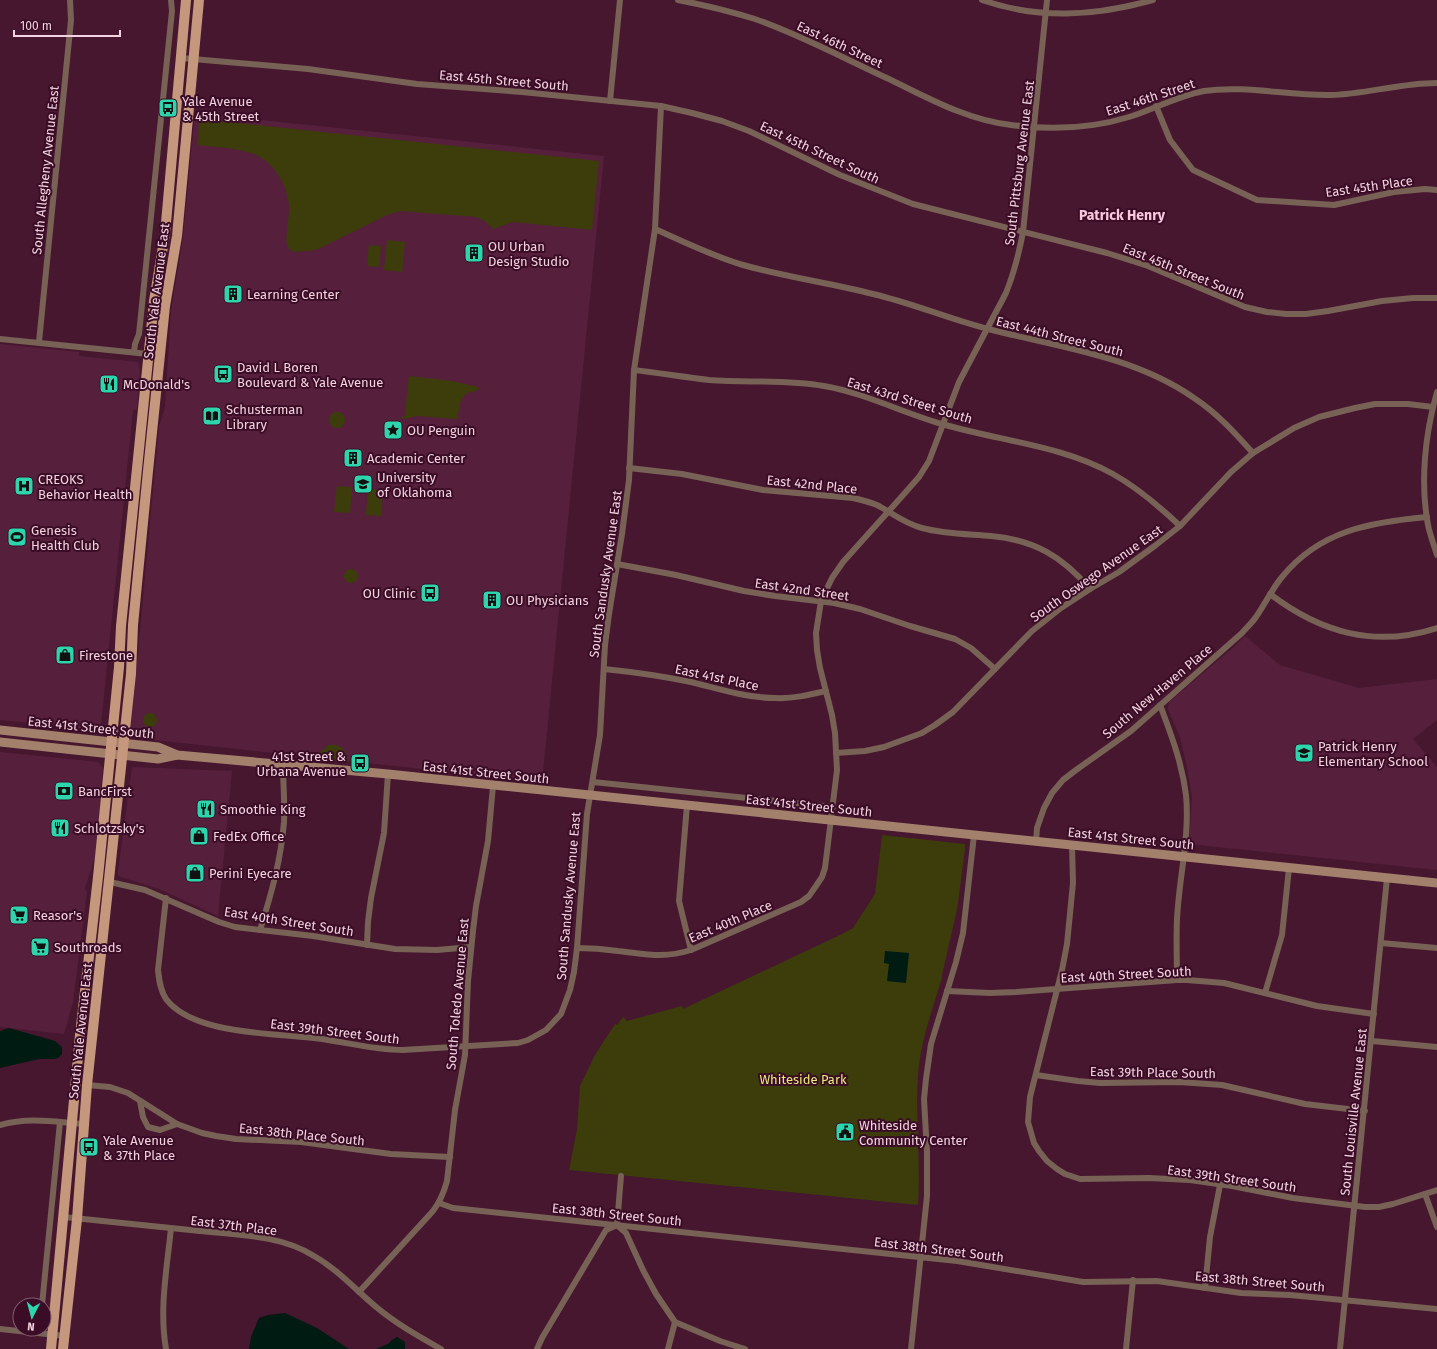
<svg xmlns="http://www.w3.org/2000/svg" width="1437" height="1349" viewBox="0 0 1437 1349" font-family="'Fira Sans',sans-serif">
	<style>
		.built { fill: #56203c }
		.green { fill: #3c3d0a }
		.water { fill: #001b12 }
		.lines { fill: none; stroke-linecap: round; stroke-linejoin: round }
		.minor { stroke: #786155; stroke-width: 6 }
		.secondary { stroke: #a3806c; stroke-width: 9 }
		.primary { stroke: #c5977d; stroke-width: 10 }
		.labels { text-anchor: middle; stroke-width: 4; stroke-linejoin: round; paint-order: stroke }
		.street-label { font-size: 13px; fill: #f3d3e0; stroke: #3a0c25 }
		.poi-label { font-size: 13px; fill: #f3d3e0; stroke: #3a0c25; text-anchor: start }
		.park-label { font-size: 13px; fill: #e6ea77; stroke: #3a0c25 }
		.neighbourhood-label { font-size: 14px; font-weight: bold; fill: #fac8de; stroke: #3a0c25 }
	</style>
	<rect width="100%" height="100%" fill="#46172f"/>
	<g class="built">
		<polygon points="195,113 604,156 542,782 136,738 131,728 159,426 165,408 171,311 183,237"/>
		<polygon points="0,344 79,352 79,356 138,362 140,368 137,410 133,410 101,725 99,730 90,731 56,725 0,720"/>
		<polygon points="1245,636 1280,665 1359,688 1437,679 1437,720 1413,739 1437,767 1437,870 1189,844 1192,797 1187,767 1180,737 1168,709 1169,702 1234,647"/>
		<polygon points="0,752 98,762 103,768 95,856 85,888 87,892 73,1002 64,1034 0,1027"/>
		<polygon points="132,767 232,771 218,916 159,889 121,877 118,875 118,872"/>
	</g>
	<g class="green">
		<path d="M 199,119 L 599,161 L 592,230 L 513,222 L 493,229 L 485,221 L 476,217 L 401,211 L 387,215 L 316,250 L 294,252 L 290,250 L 287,245 C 285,232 290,218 289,205 C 287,186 276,165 258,156 C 242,148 215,147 198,145 Z"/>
		<polygon points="387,240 405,242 402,272 384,270"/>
		<polygon points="369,245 381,246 379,267 367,266"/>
		<path d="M 409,376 L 452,381 L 478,387 L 479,389 C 477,391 473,391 470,392 C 458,397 460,409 457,419 L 417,416 L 404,419 L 402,418 L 402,416 L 405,416 Z"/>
		<circle cx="337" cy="420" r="8"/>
		<circle cx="394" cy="430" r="8"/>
		<polygon points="337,486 352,487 350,513 334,512"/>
		<polygon points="368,489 383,490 381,516 366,515"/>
		<circle cx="351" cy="576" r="7"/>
		<circle cx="150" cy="720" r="7"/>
		<path d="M 328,745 C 340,743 347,750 349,762 L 317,759 L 320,752 Z"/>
		<path d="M 882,835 L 965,844 L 965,849 L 957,910 L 942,975 L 942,978 C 932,1010 920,1043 918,1076 C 915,1119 921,1162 918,1205 L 569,1170 L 577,1129 L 580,1086 L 595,1055 L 615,1024 L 617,1025 L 623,1017 L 627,1021 L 682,1006 L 683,1009 L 842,934 L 853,928 L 875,894 Z"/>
	</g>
	<g class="water">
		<polygon points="885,951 909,953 906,983 887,981 889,964 884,963"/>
		<polygon points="9,1028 55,1041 62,1047 62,1054 58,1058 53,1059 39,1059 0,1068 0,1031"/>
		<polygon points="285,1313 317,1328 349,1349 249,1349 251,1337 259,1318 268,1315"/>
		<polygon points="397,1337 405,1342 405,1349 376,1349 388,1344 392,1340"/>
	</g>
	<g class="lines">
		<g class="minor">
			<path d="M 678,0 C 704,5 729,11 755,19 C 801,35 845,59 889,79 C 928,98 967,120 1011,125 C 1050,130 1090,129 1129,117 C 1154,109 1178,96 1204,91 C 1246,85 1288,96 1331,95 C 1366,94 1401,83 1437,83"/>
			<path d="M 982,0 C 1039,20 1095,16 1153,0"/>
			<polyline points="181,58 308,69 417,84 522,92 661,106 692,113 722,121 749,131 840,175 913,204 1107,253 1148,266 1245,307 1267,312 1286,314 1306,314 1328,311 1382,301 1413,298 1437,298"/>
			<polyline points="610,101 620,0"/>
			<polyline points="1156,106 1170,140 1193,170 1257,200 1334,205 1394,192 1425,189 1437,190"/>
			<path d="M 655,229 C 684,242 712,256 743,265 C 786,277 830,283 873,294 C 912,303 949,319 988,329 C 1058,347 1134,356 1194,398 C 1217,413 1235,433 1253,453"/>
			<polyline points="0,339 148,354"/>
			<polyline points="39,342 71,20 70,0"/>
			<polyline points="134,352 135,344 139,334 172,11 171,0"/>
			<path d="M 634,370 C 659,373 684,377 709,380 C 747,383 786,379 824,386 C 865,393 903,413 942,424 C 999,441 1061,445 1113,474 C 1138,488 1159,506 1180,526"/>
			<path d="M 1437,392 C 1425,434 1420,482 1428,525 C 1430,535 1434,545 1437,555"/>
			<path d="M 629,468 L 682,474 L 763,490 L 853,498 C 862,500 871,502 879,506 C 893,514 906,524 922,528 C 944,534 968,534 991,536 C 1034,540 1062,556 1090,589"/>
			<polyline points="617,564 676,575 744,591 775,596 834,603 860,609 910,626 955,639 971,648 995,669"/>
			<path d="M 1270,594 C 1321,633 1375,648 1437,628"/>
			<path d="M 604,669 C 633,672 662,676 691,682 C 719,689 747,698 775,698 C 792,699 809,695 826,691"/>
			<path d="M 1160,705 C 1171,734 1182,763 1186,795 C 1190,836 1179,878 1177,919 C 1176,939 1177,960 1177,980"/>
			<polyline points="836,753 865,751 884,747 922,733 935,725 953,712 1032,631 1061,608 1090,589 1119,572 1156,545 1180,526 1231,472 1253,453 1294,428 1319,417 1355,408 1375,404 1408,404 1433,407"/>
			<polyline points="593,782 833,807"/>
			<polyline points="687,805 679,901 691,950"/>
			<path d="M 1036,842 L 1037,828 L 1044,808 L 1052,793 L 1063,780 L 1076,770 L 1131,731 L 1242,633 C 1246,628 1252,623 1256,617 C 1265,604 1272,589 1282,577 C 1320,530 1372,522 1427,517"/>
			<polyline points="1072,845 1073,883 1067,944 1062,970 1030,1097 1028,1122 1034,1143 1039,1151 1047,1161 1057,1169 1065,1174 1080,1179 1149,1178 1190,1180 1232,1186 1293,1198 1365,1207 1379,1207 1393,1204 1437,1190"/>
			<polyline points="110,882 145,890 219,922 235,927 313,936 395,949 437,950 471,947"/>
			<path d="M 166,898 L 158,970 C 159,979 160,990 166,999 C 194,1036 279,1033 322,1039 C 349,1043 375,1050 403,1050 L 518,1043 L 528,1040 L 546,1030 L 561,1014 L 570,990 L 574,972 L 577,948 L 587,814 L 600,735 L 605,645 L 609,614 L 622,534 L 629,480 L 634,370 L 655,229 L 661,106"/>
			<path d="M 260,930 C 271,895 281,860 284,822 C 285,803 283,783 283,764"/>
			<polyline points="1381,943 1437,948"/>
			<polyline points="367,945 368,922 371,898 384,833 388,774"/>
			<path d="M 577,948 C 591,948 604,949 618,951 C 646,954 662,959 691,950 L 801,902 L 809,896 L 816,886 L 822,877 L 825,868 L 837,770 L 835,733 L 832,715 L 820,668 L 817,650 L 816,633 L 821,601 L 832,578 L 843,562 L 896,503 L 919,477 L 929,461 L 959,382 L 1006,293 C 1014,273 1019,253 1023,232 L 1047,0"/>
			<polyline points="947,991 990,993 1016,992 1177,980 1187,980 1224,983 1317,1006 1374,1014"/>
			<polyline points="1265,993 1282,935 1289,868"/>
			<polyline points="1372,1041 1437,1047"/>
			<polyline points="1036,1075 1078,1081 1100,1083 1179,1082 1222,1085 1305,1104 1365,1111"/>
			<polyline points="87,1085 110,1087 128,1093 177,1124 202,1133 216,1136 236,1139 301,1142 391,1154 450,1157"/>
			<polyline points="140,1101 143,1117 148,1127 160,1130 177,1124"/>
			<path d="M 0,1125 C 29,1117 54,1122 84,1124"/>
			<polyline points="1425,1194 1437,1227"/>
			<polyline points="439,1203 453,1208 957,1261 1083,1282 1157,1281 1241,1293 1290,1295 1437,1309"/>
			<path d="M 64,1217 C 109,1222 154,1226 200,1231 C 238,1235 281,1235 314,1256 C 337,1269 355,1289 375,1306 C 395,1323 418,1336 441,1349"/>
			<polyline points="617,1225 626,1233 643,1270 656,1294 675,1322 668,1349"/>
			<polyline points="617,1225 621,1176"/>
			<polyline points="1205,1288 1210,1237 1220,1185"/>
			<path d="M 359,1292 L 433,1211 C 440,1202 444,1192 447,1181 L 455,1110 L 465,1055 L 468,981 L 473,931 L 476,906 L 488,841 L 493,786"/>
			<polyline points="42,1305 60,1122"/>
			<polyline points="675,1322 720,1341 745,1349"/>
			<polyline points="0,1329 65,1336"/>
			<path d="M 166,1349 C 159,1309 167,1268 171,1228"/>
			<polyline points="537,1349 542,1338 606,1230 617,1225"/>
			<polyline points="911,1349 927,1196 927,1152 924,1099 926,1079 931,1044 956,962 963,933 974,835"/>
			<polyline points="1126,1349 1133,1280"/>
			<polyline points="1340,1349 1387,878"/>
		</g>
		<g class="secondary">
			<polyline points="0,730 158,747 177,755 388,774 1437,883"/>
			<polyline points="0,742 158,759 177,755"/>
		</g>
		<g class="primary">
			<polyline points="51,1349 80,1035 98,877 119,667 121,626 154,301 165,234 186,0"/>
			<polyline points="63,1349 77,1219 87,1085 131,674 133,625 148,471 165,306 177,236 199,0"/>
		</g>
	</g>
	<defs>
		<symbol id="bus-square" viewBox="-11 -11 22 22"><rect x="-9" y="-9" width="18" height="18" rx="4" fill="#2ed4ab" stroke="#3a0c25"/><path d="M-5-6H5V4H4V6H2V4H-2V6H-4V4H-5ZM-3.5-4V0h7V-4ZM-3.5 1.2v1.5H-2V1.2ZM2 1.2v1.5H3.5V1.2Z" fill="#111"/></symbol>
		<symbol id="building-square" viewBox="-11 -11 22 22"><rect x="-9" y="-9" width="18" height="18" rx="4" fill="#2ed4ab" stroke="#3a0c25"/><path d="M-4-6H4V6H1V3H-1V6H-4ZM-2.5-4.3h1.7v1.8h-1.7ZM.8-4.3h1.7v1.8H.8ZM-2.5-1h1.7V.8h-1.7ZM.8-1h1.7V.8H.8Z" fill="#111"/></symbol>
		<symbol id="restaurant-square" viewBox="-11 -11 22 22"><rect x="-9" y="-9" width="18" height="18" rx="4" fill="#2ed4ab" stroke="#3a0c25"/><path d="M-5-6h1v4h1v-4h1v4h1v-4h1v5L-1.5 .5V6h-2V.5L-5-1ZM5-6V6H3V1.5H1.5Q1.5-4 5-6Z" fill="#111"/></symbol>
		<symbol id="library-square" viewBox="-11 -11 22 22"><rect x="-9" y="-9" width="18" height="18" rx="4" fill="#2ed4ab" stroke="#3a0c25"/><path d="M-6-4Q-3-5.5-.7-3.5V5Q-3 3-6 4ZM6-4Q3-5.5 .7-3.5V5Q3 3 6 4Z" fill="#111"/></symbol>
		<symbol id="sight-square" viewBox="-11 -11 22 22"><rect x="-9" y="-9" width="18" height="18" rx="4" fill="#2ed4ab" stroke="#3a0c25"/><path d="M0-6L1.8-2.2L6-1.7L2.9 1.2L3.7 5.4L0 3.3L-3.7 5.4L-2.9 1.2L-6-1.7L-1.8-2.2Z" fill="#111"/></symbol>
		<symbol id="university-square" viewBox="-11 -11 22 22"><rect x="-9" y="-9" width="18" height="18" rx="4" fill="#2ed4ab" stroke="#3a0c25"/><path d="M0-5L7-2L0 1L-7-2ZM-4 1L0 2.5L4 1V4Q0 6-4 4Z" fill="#111"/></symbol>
		<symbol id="hospital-square" viewBox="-11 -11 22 22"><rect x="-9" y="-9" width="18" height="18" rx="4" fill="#2ed4ab" stroke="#3a0c25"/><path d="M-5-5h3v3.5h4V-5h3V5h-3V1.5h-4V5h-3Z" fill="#111"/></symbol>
		<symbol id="stadium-square" viewBox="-11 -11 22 22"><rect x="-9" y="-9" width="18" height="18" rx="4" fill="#2ed4ab" stroke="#3a0c25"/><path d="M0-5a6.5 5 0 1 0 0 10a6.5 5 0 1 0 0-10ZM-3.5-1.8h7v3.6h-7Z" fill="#111"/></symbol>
		<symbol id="shop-square" viewBox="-11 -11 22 22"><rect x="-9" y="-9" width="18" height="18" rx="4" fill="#2ed4ab" stroke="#3a0c25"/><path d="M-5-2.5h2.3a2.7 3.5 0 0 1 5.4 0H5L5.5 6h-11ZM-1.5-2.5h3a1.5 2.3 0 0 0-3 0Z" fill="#111"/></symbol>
		<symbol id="school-square" viewBox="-11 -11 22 22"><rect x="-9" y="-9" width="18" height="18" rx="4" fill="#2ed4ab" stroke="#3a0c25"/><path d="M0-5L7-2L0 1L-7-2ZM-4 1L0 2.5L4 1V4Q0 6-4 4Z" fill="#111"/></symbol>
		<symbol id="bank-square" viewBox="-11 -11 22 22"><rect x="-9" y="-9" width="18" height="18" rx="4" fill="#2ed4ab" stroke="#3a0c25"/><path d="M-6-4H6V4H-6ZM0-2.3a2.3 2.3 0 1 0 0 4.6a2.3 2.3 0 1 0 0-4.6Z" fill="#111"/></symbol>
		<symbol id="supermarket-square" viewBox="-11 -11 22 22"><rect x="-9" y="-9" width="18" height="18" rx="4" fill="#2ed4ab" stroke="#3a0c25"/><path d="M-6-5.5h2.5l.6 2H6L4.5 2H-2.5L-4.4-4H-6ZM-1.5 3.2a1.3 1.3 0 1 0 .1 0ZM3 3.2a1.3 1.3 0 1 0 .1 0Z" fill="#111"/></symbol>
		<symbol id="civic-square" viewBox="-11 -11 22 22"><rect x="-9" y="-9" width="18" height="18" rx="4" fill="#2ed4ab" stroke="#3a0c25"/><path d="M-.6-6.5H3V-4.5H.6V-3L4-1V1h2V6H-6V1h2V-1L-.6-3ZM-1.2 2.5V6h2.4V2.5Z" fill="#111"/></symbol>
	</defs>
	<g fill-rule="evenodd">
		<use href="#bus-square" x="157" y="97" width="22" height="22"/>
		<use href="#building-square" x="463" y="242" width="22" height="22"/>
		<use href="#building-square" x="222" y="283" width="22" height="22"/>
		<use href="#bus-square" x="212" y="363" width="22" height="22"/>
		<use href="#restaurant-square" x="98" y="373" width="22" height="22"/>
		<use href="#library-square" x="201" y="405" width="22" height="22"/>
		<use href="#sight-square" x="382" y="419" width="22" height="22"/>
		<use href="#building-square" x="342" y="447" width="22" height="22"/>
		<use href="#university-square" x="352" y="473" width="22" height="22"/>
		<use href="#hospital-square" x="13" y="475" width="22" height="22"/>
		<use href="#stadium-square" x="6" y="526" width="22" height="22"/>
		<use href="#bus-square" x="419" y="582" width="22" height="22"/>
		<use href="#building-square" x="481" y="589" width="22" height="22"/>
		<use href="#shop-square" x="54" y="644" width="22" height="22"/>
		<use href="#school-square" x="1293" y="742" width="22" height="22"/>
		<use href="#bus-square" x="349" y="752" width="22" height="22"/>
		<use href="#bank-square" x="53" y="780" width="22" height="22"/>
		<use href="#restaurant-square" x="195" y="798" width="22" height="22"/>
		<use href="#restaurant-square" x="49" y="817" width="22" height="22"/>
		<use href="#shop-square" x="188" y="825" width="22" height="22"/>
		<use href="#shop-square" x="184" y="862" width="22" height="22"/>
		<use href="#supermarket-square" x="8" y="904" width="22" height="22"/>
		<use href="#supermarket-square" x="29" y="936" width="22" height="22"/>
		<use href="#civic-square" x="834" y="1121" width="22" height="22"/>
		<use href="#bus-square" x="78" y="1136" width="22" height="22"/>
	</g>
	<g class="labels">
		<g class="street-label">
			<text transform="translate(840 44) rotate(25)" y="5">East 46th Street</text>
			<text transform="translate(504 80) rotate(5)" y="5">East 45th Street South</text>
			<text transform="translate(1150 97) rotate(-18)" y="5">East 46th Street</text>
			<text transform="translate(820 152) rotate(25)" y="5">East 45th Street South</text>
			<text transform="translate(1019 163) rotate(-83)" y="5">South Pittsburg Avenue East</text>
			<text transform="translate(45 170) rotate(-84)" y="5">South Allegheny Avenue East</text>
			<text transform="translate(1369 186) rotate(-8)" y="5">East 45th Place</text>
			<text transform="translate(1184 271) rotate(22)" y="5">East 45th Street South</text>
			<text transform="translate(156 291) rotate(-83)" y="5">South Yale Avenue East</text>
			<text transform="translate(1060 336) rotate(14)" y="5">East 44th Street South</text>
			<text transform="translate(910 400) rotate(17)" y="5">East 43rd Street South</text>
			<text transform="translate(812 484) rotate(6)" y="5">East 42nd Place</text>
			<text transform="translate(1096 573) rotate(-35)" y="5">South Oswego Avenue East</text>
			<text transform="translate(605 574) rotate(-82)" y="5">South Sandusky Avenue East</text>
			<text transform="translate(802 589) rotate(8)" y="5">East 42nd Street</text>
			<text transform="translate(717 677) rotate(12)" y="5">East 41st Place</text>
			<text transform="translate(1157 691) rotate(-40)" y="5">South New Haven Place</text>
			<text transform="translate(91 727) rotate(6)" y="5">East 41st Street South</text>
			<text transform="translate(486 772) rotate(6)" y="5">East 41st Street South</text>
			<text transform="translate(809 805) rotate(6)" y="5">East 41st Street South</text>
			<text transform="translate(1131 838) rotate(6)" y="5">East 41st Street South</text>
			<text transform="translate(568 896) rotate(-85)" y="5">South Sandusky Avenue East</text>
			<text transform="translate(289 921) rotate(9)" y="5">East 40th Street South</text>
			<text transform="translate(730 921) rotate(-23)" y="5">East 40th Place</text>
			<text transform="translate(1126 974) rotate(-3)" y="5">East 40th Street South</text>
			<text transform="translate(457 994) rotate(-85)" y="5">South Toledo Avenue East</text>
			<text transform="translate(80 1031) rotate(-84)" y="5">South Yale Avenue East</text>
			<text transform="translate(335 1031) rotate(7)" y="5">East 39th Street South</text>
			<text transform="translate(1153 1072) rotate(1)" y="5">East 39th Place South</text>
			<text transform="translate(1353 1112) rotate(-84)" y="5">South Louisville Avenue East</text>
			<text transform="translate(302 1134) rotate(6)" y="5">East 38th Place South</text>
			<text transform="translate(1232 1178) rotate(8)" y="5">East 39th Street South</text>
			<text transform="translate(617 1214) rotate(6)" y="5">East 38th Street South</text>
			<text transform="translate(234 1225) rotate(7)" y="5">East 37th Place</text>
			<text transform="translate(939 1249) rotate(7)" y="5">East 38th Street South</text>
			<text transform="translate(1260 1281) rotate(5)" y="5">East 38th Street South</text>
		</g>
		<g class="poi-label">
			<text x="182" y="106">Yale Avenue<tspan x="182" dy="15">&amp; 45th Street</tspan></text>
			<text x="488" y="251">OU Urban<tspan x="488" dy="15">Design Studio</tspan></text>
			<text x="247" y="299">Learning Center</text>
			<text x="237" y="372">David L Boren<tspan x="237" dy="15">Boulevard &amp; Yale Avenue</tspan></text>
			<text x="123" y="389">McDonald's</text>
			<text x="226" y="414">Schusterman<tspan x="226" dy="15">Library</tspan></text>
			<text x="407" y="435">OU Penguin</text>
			<text x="367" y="463">Academic Center</text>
			<text x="377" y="482">University<tspan x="377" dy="15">of Oklahoma</tspan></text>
			<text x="38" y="484">CREOKS<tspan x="38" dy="15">Behavior Health</tspan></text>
			<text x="31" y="535">Genesis<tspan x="31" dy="15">Health Club</tspan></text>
			<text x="416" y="598" text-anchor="end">OU Clinic</text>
			<text x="506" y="605">OU Physicians</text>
			<text x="79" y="660">Firestone</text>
			<text x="1318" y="751">Patrick Henry<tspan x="1318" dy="15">Elementary School</tspan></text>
			<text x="346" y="761" text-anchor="end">41st Street &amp;<tspan x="346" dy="15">Urbana Avenue</tspan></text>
			<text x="78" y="796">BancFirst</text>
			<text x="220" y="814">Smoothie King</text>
			<text x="74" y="833">Schlotzsky's</text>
			<text x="213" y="841">FedEx Office</text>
			<text x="209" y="878">Perini Eyecare</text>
			<text x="33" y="920">Reasor's</text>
			<text x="54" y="952">Southroads</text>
			<text x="859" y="1130">Whiteside<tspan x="859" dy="15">Community Center</tspan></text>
			<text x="103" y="1145">Yale Avenue<tspan x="103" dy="15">&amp; 37th Place</tspan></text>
		</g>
		<g class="park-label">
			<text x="803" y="1084">Whiteside Park</text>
		</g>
		<g class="neighbourhood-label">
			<text x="1122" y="220">Patrick Henry</text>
		</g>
	</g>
	<g transform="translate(32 1317) rotate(186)"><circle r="19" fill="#3a0c25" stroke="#845c70"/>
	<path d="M0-3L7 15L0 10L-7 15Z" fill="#2ed4ab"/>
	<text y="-6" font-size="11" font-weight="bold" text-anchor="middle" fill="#f3d3e0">N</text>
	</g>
	<path d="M14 30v6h106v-6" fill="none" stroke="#f3d3e0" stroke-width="2"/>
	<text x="20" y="30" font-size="12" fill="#f3d3e0" stroke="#3a0c25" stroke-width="3" paint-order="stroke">100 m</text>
</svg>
